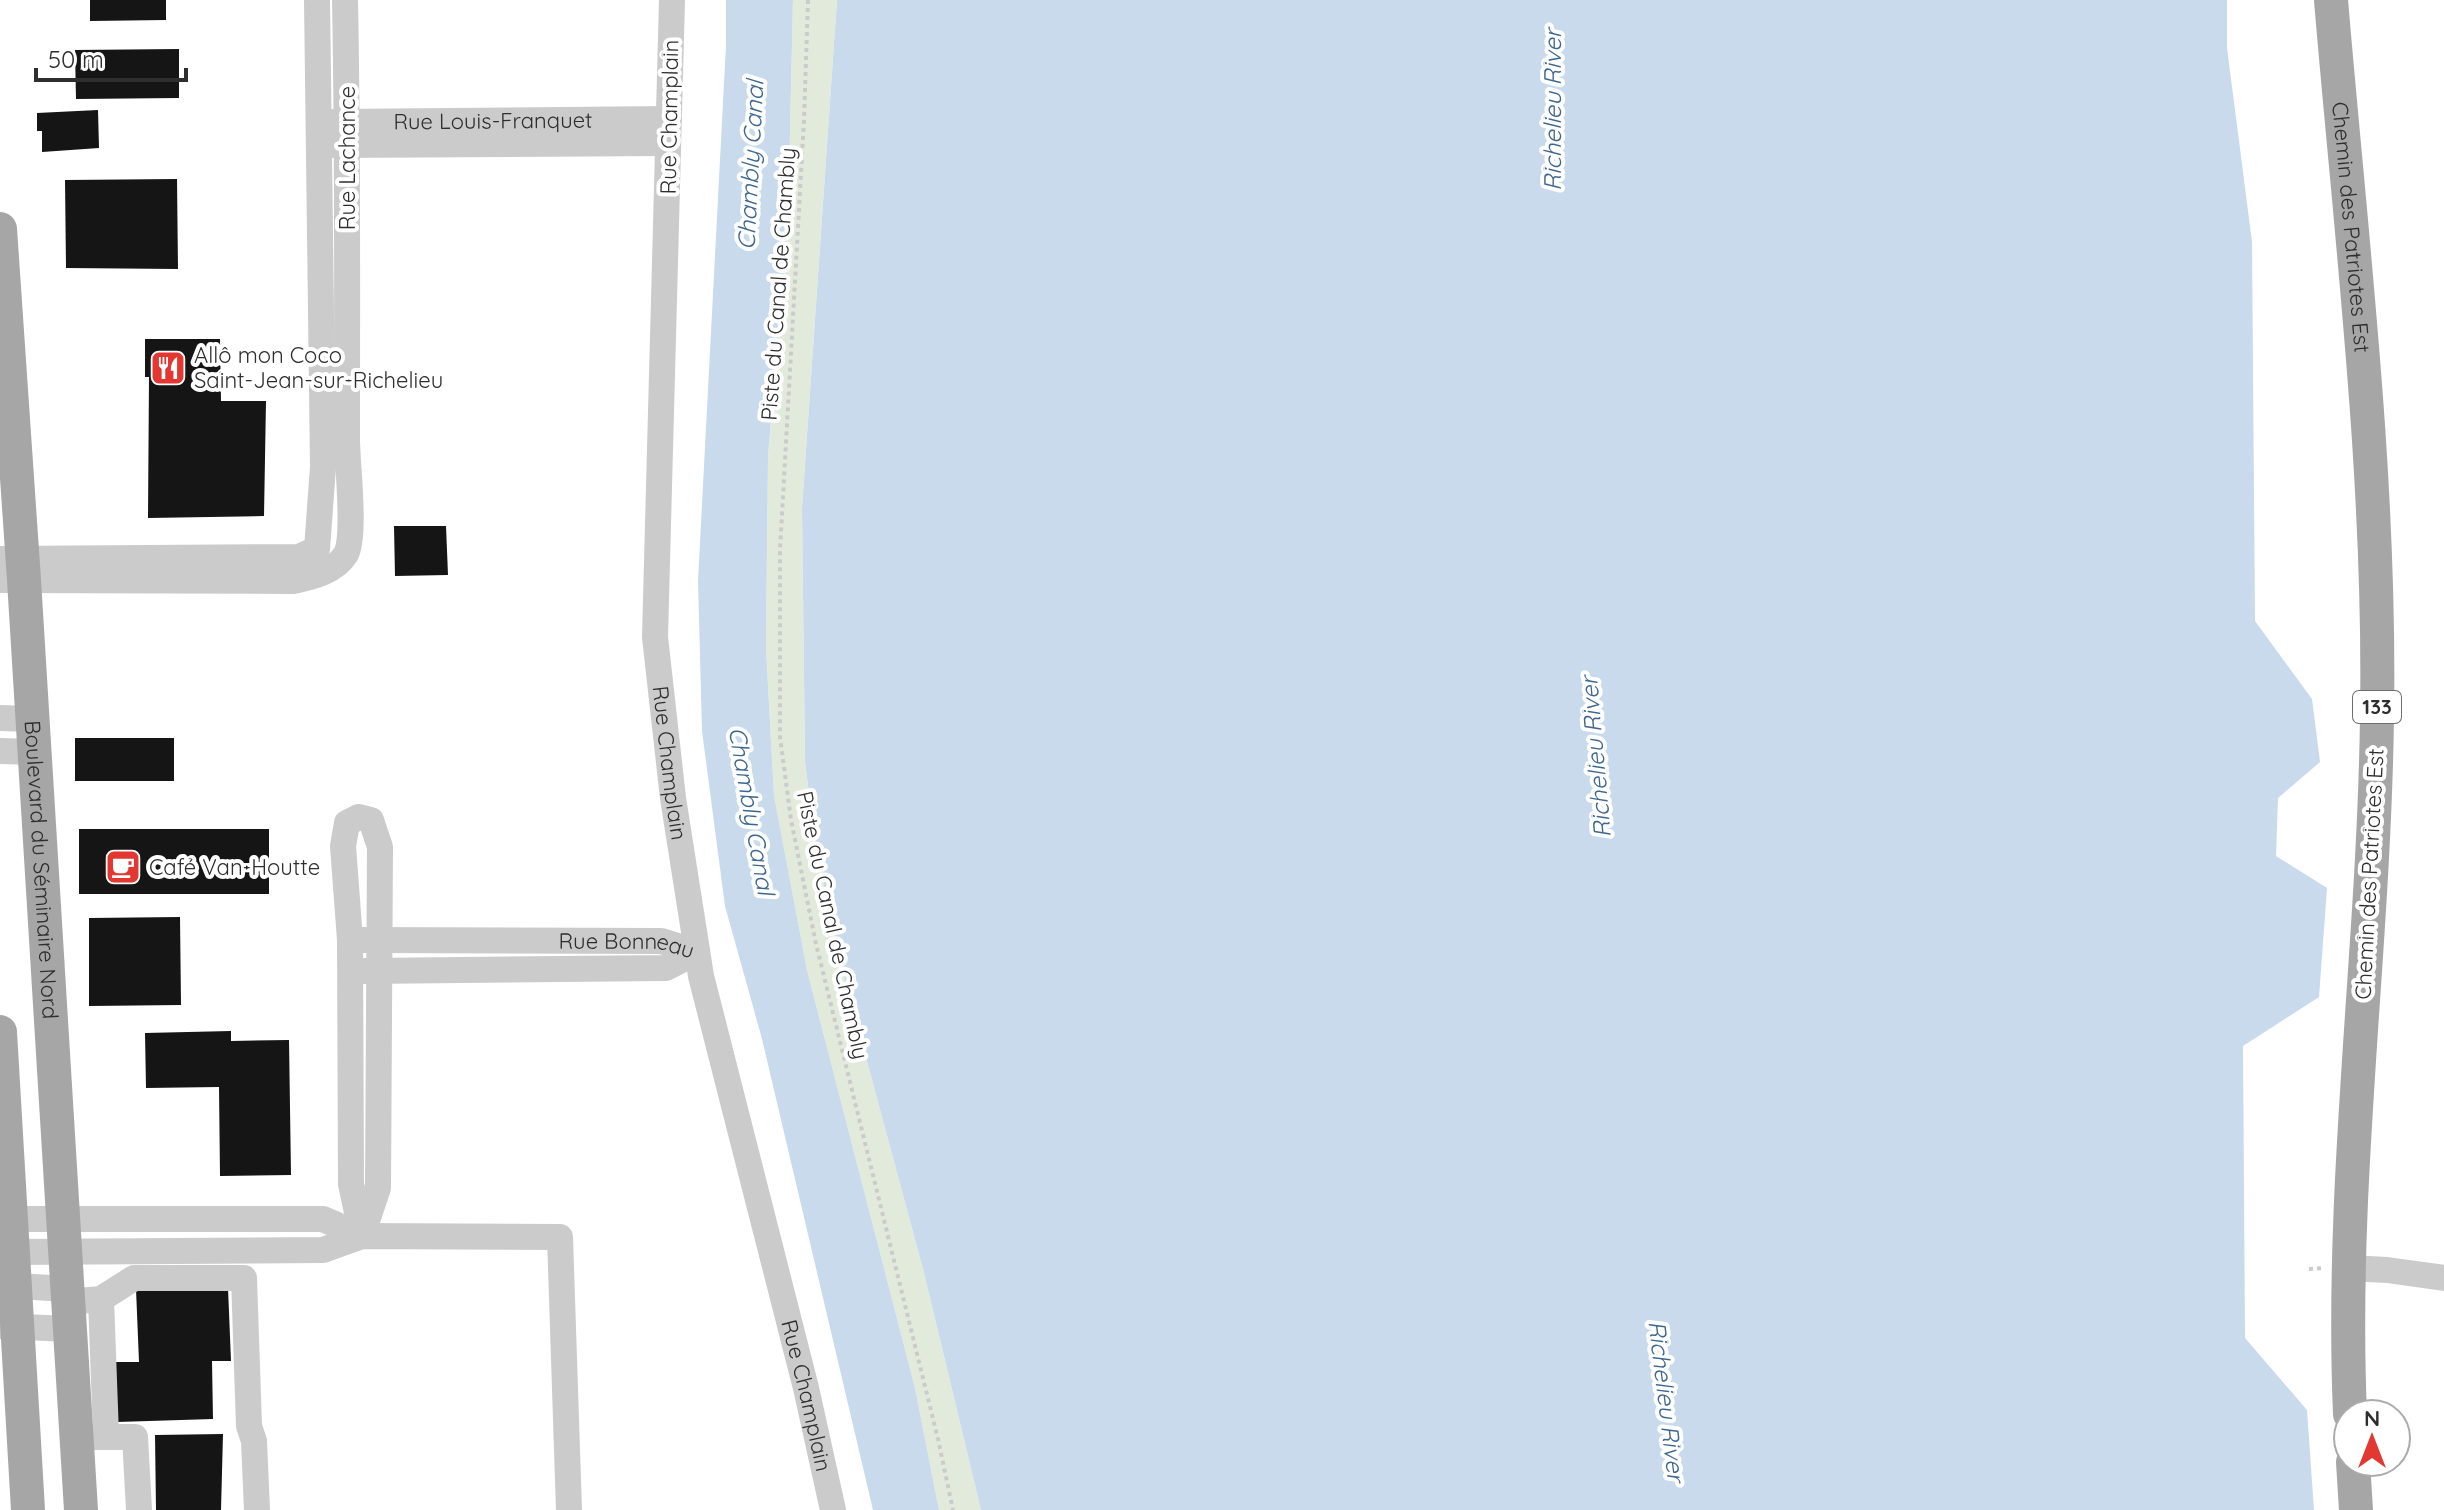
<svg xmlns="http://www.w3.org/2000/svg" width="2444" height="1510" viewBox="0 0 2444 1510" font-family="Quicksand,sans-serif">
	<style>
		.green { fill: #e2ebdb }
		.water { fill: #c8daeb }
		.building { fill: #151515 }
		.lines { fill: none; stroke-linecap: round; stroke-linejoin: round }
		.path { stroke: #cbcbcb; stroke-width: 4; stroke-dasharray: 4 4; stroke-linecap: butt }
		.minor { stroke: #cbcbcb; stroke-width: 26 }
		.major { stroke: #a6a6a6; stroke-width: 34 }
		.labels { text-anchor: middle; stroke-width: 8; stroke-linejoin: round; paint-order: stroke }
		.shield { fill: #fff; stroke: #6d6d6d; stroke-width: 2 }
		.shield-label { font-size: 20px; font-weight: bold; fill: #2e2e2e }
		.street-label { font-size: 22px; fill: #2e2e2e; stroke: #fff }
		.poi-label { font-size: 22px; fill: #2e2e2e; stroke: #fff; text-anchor: start }
		.water-label { font-size: 24px; font-style: italic; fill: #3d668f; stroke: #fff }
	</style>
	<rect width="100%" height="100%" fill="#fff"/>
	<polygon class="green" points="793,0 837,0 802,508 805,762 815,840 836,946 924,1273 981,1510 939,1510 915,1388 807,970 774,797 766,648 768,456 788,222"/>
	<g class="water">
		<polygon points="726,0 793,0 788,222 768,456 766,648 774,796 807,970 915,1388 939,1510 873,1510 762,1039 725,906 702,731 698,581 726,45"/>
		<polygon points="837,0 2227,0 2227,48 2252,242 2255,621 2312,699 2320,762 2278,798 2276,856 2327,888 2319,997 2243,1046 2245,1338 2307,1410 2314,1510 981,1510 924,1273 836,946 815,840 805,762 802,508"/>
	</g>
	<g class="building">
		<polygon points="90,0 166,0 166,20 90,21"/>
		<polygon points="179,49 179,98 76,99 75,50"/>
		<polygon points="98,110 99,148 42,152 42,131 37,131 37,113"/>
		<polygon points="177,179 178,269 66,268 65,180"/>
		<polygon points="145,339 220,339 221,401 266,401 264,516 148,518 149,377 145,377"/>
		<polygon points="394,526 446,526 448,575 395,576"/>
		<rect x="75" y="738" width="99" height="43"/>
		<rect x="79" y="829" width="190" height="65"/>
		<polygon points="180,917 181,1005 89,1006 89,918"/>
		<polygon points="231,1031 231,1041 289,1040 291,1175 220,1176 219,1087 146,1088 145,1033"/>
		<polygon points="228,1288 231,1361 212,1361 213,1419 117,1422 115,1362 139,1362 136,1289"/>
		<polygon points="223,1434 221,1510 156,1510 155,1435"/>
	</g>
	<g class="lines">
		<g class="path">
			<polyline points="808,0 804,120 780,550 780,737 791,820 816,944 938,1439 953,1510"/>
			<polyline points="2309,1269 2323,1268"/>
		</g>
		<g class="minor">
			<path id="s1" d="M 672,0 L 655,637 L 673,798 L 701,976 L 806,1388 L 833,1510"/>
			<path id="s2" d="M 333,122 L 669,119"/>
			<polyline points="334,145 668,143"/>
			<polyline points="0,559 299,557 317,549 323,467 317,0"/>
			<path d="M 0,580 L 293,581 C 312,577 335,572 346,554 C 356,534 347,464 347,439 C 347,292 348,146 345,0"/>
			<polyline points="0,718 32,719"/>
			<polyline points="0,751 34,752"/>
			<polygon points="359,817 371,820 380,847 378,1188 362,1236 351,1184 350,940 343,846 347,823"/>
			<path id="s3" d="M 363,940 L 661,941 L 697,952"/>
			<polyline points="365,971 666,968 697,952"/>
			<polyline points="11,1219 323,1219 362,1236"/>
			<polyline points="13,1252 323,1250 362,1236 560,1237 569,1510"/>
			<polyline points="2349,1268 2387,1270 2444,1278"/>
			<polyline points="0,1285 67,1289"/>
			<polyline points="101,1299 106,1435"/>
			<polyline points="68,1302 101,1299 134,1278 244,1278 249,1426 254,1441 257,1510"/>
			<polyline points="0,1326 69,1329"/>
			<polyline points="89,1437 135,1437 139,1510"/>
		</g>
		<g class="major">
			<path id="s4" d="M 2331,0 C 2351,238 2381,478 2377,717 C 2374,950 2340,1181 2350,1414"/>
			<path id="s5" d="M 0,229 L 24,580 L 81,1510"/>
			<polyline points="0,1032 28,1510"/>
			<polyline points="2353,1462 2356,1510"/>
		</g>
	</g>
	<defs>
		<symbol id="restaurant-square" viewBox="-11 -11 22 22"><rect x="-9" y="-9" width="18" height="18" rx="4" fill="#e33732" stroke="#fff"/><path d="M-5-6h1v4h1v-4h1v4h1v-4h1v5L-1.5 .5V6h-2V.5L-5-1ZM5-6V6H3V1.5H1.5Q1.5-4 5-6Z" fill="#fff"/></symbol>
		<symbol id="cafe-square" viewBox="-11 -11 22 22"><rect x="-9" y="-9" width="18" height="18" rx="4" fill="#e33732" stroke="#fff"/><path d="M-5.5-4.5H6V0H3Q3 3.5 0 3.5H-2.5Q-5.5 3.5-5.5 0ZM3-3.2v2h1.7v-2ZM-6 4.5H4V6H-6Z" fill="#fff"/></symbol>
	</defs>
	<g fill-rule="evenodd">
		<use href="#restaurant-square" x="148" y="348" width="40" height="40"/>
		<use href="#cafe-square" x="103" y="847" width="40" height="40"/>
	</g>
	<g class="labels">
		<rect class="shield" x="2353" y="691" width="48" height="32" rx="6"/>
		<g class="shield-label">
			<text x="2377" y="714">133</text>
		</g>
		<g class="street-label">
			<text transform="translate(669 117) rotate(-89)" y="8">Rue Champlain</text>
			<text dy="8" stroke="none"><textPath href="#s2" startOffset="160">Rue Louis-Franquet</textPath></text>
			<text transform="translate(347 158) rotate(-90)" y="8">Rue Lachance</text>
			<text dy="8" stroke="none"><textPath href="#s4" startOffset="228">Chemin des Patriotes Est</textPath></text>
			<text transform="translate(778 284) rotate(-86)" y="8">Piste du Canal de Chambly</text>
			<text dy="8" stroke="none"><textPath href="#s1" startOffset="764">Rue Champlain</textPath></text>
			<text dy="8" stroke="none"><textPath href="#s5" startOffset="642">Boulevard du Séminaire Nord</textPath></text>
			<text transform="translate(2369 874) rotate(-87)" y="8">Chemin des Patriotes Est</text>
			<text transform="translate(833 925) rotate(78)" y="8">Piste du Canal de Chambly</text>
			<text dy="8" stroke="none"><textPath href="#s3" startOffset="264">Rue Bonneau</textPath></text>
			<text dy="8" stroke="none"><textPath href="#s1" startOffset="1412">Rue Champlain</textPath></text>
		</g>
		<g class="poi-label">
			<text x="194" y="363">Allô mon Coco<tspan x="194" dy="25">Saint-Jean-sur-Richelieu</tspan></text>
			<text x="149" y="875">Café Van-Houtte</text>
		</g>
		<g class="water-label">
			<text transform="translate(1553 110) rotate(-90)" y="8">Richelieu River</text>
			<text transform="translate(751 165) rotate(-87)" y="8">Chambly Canal</text>
			<text transform="translate(1596 757) rotate(-95)" y="8">Richelieu River</text>
			<text transform="translate(751 811) rotate(80)" y="8">Chambly Canal</text>
			<text transform="translate(1666 1401) rotate(83)" y="8">Richelieu River</text>
		</g>
	</g>
	<g transform="translate(2372 1438)"><circle r="38" fill="#ffffff" stroke="#ababab" stroke-width="2"/>
	<path d="M0-6L14 30L0 20L-14 30Z" fill="#e33732"/>
	<text y="-12" font-size="22" font-weight="bold" text-anchor="middle" fill="#2e2e2e">N</text>
	</g>
	<path d="M36 68v12h150v-12" fill="none" stroke="#2e2e2e" stroke-width="4"/>
	<text x="48" y="68" font-size="24" fill="#2e2e2e" stroke="#ffffff" stroke-width="6" paint-order="stroke">50 m</text>
</svg>
